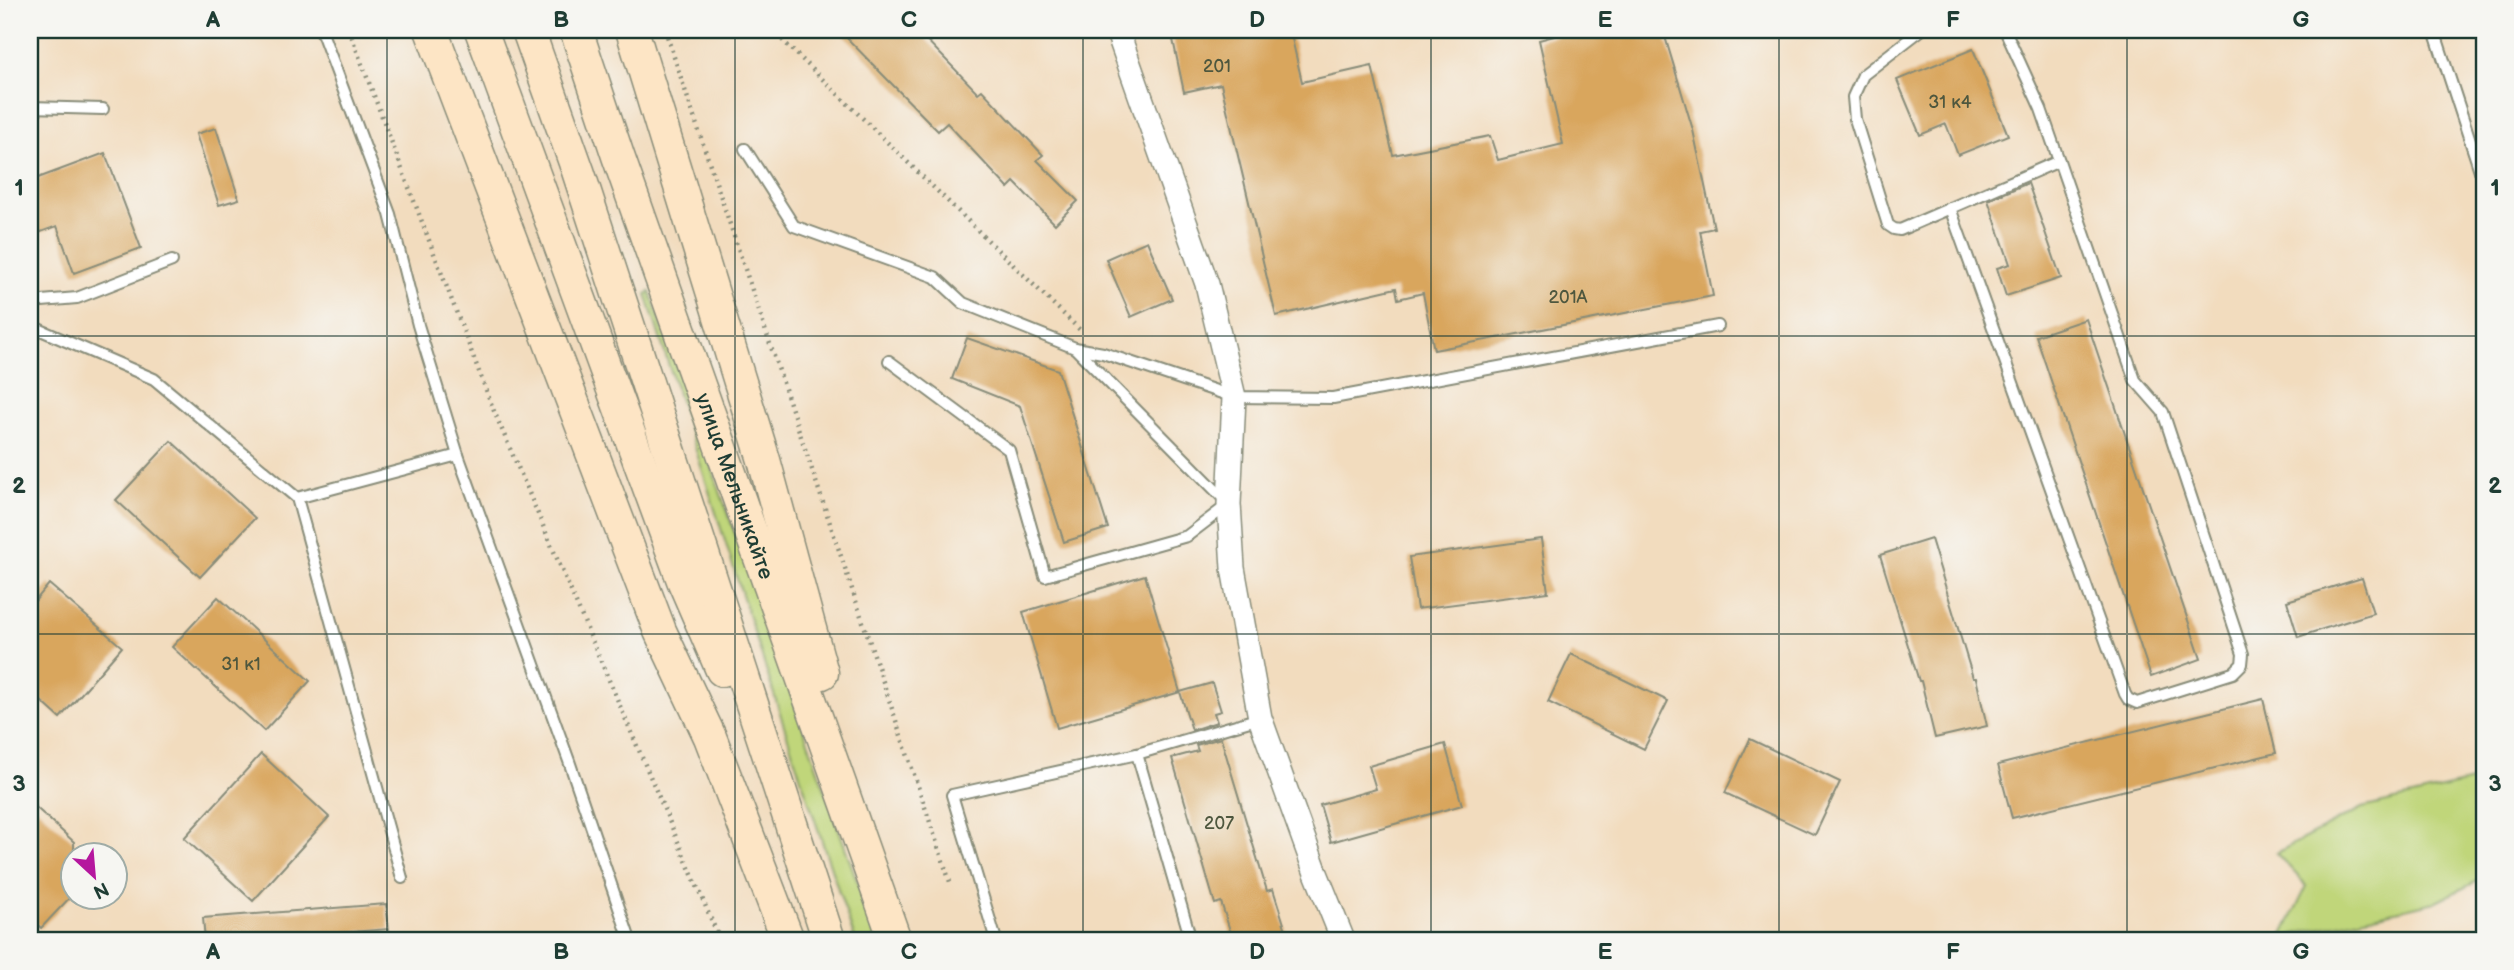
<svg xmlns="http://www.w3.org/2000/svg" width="2514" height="970" viewBox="0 0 2514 970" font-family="'Balsamiq Sans',sans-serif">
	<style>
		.green { fill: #c0d67a; stroke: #708a57; stroke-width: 2 }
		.building { fill: #d9a65d }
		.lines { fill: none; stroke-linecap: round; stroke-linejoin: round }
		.lane-casing { stroke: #888c79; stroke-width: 14 }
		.street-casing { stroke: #888c79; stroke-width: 26 }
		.secondary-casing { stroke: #888c79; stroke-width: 35 }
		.path { stroke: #888c79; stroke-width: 4.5; stroke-dasharray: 2 5; stroke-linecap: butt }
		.lane { stroke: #fff; stroke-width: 10 }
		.street { stroke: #fff; stroke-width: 23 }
		.secondary { stroke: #fde5c5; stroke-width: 32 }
		.grid { fill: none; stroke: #1f3d34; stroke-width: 2; stroke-opacity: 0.55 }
		.labels { text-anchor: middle; stroke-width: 6; stroke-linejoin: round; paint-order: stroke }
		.number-label { font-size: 18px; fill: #4e573e }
		.street-label { font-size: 21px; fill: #1f3d34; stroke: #f6f6f2 }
		.neatline { fill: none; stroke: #1f3d34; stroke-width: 2.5 }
		.grid-label { font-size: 23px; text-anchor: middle; font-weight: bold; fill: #1f3d34 }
	</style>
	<rect width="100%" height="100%" fill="#f6f6f2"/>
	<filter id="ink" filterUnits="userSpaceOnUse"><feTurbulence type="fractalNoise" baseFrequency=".0143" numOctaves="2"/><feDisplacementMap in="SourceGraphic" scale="14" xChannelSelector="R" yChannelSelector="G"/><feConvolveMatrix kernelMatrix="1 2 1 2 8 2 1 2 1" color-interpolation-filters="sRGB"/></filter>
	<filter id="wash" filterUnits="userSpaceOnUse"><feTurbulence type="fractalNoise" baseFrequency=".00686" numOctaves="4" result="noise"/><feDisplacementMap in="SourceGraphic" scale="28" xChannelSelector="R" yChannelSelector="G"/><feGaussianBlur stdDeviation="1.57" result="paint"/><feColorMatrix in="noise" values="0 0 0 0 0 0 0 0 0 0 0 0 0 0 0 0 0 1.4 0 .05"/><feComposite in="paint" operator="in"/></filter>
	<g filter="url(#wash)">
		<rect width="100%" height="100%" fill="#f2dcbe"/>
		<g class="green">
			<polygon points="650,292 864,901 877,940 855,940 795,760 646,294"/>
			<polygon points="2484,779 2484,878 2435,902 2282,937 2307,886 2276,853 2362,808"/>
		</g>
		<g id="blocks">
			<g class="building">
				<polygon points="839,30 917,30 978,93 982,90 1043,155 1037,160 1078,201 1055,224 1014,182 1008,188 947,123 938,131"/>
				<polygon points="1171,30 1290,30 1302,82 1372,66 1393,155 1490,136 1498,160 1563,144 1539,40 1577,30 1663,30 1693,130 1714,228 1700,231 1713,296 1434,350 1423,293 1398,299 1396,288 1276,316 1221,84 1184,92"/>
				<polygon points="1973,49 2008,135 1958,155 1946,124 1920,135 1897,80"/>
				<polygon points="216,128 239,199 219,205 196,134"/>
				<polygon points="105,153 141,248 74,273 57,226 30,236 30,181"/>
				<polygon points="2028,183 2061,278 2006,296 1997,268 2010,264 1988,200"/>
				<polygon points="1147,241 1172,299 1131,317 1106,259"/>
				<polygon points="2086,319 2201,659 2151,677 2036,336"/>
				<polygon points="967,338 1058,370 1108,528 1064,542 1020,406 952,379"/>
				<polygon points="171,441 255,518 200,577 116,500"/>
				<polygon points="1541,539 1548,592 1417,609 1409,557"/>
				<polygon points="1931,539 1973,678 1976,678 1987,726 1935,738 1921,681 1919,681 1880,555"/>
				<polygon points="1145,575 1180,692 1057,728 1023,612"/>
				<polygon points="2362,578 2373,613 2298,637 2287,601"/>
				<polygon points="49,584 122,647 60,718 30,691 30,607"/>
				<polygon points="218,597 310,681 264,731 172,647"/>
				<polygon points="1571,654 1668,701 1644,749 1548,702"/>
				<polygon points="1212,683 1221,711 1214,713 1217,722 1192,730 1180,692"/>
				<polygon points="2263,699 2276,753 2012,818 1998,765"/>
				<polygon points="1221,738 1267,891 1273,889 1289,940 1233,940 1221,902 1215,904 1172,758 1198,751 1196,745"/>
				<polygon points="1750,739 1840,782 1815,835 1725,793"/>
				<polygon points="1445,744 1462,805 1331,842 1320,805 1376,789 1369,766"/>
				<polygon points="261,754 329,817 253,901 184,838"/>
				<polygon points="30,802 74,842 74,893 41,928 30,917"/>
				<polygon points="386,904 389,929 247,940 205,940 203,918"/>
			</g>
		</g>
	</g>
	<g filter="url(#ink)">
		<use href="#blocks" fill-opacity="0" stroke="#888c79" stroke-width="2"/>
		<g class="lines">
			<defs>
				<g id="lane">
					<polyline points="321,30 390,214 418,325 458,455 569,761 630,940"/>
					<polyline points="1921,30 1863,75 1853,97 1855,119 1888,225 1894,229 1900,230 2059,161"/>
					<polyline points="2434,30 2484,183"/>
					<polyline points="30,107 103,109"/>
					<polyline points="745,149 794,226 935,277 963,303 1075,348 1229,504 1187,536 1045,576 1009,450 889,361"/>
					<polyline points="1950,208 2125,694 2128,699 2137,703 2233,673 2242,664 2243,654 2163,412 2135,380 2041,109 2005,30"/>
					<polyline points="30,302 77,298 172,261"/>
					<polyline points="30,330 36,328 154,379 297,498 402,878"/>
					<polyline points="1075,348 1103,353 1234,397 1333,398 1718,326"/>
					<polyline points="297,498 458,455"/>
					<polyline points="996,940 952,795 1137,754"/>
					<polyline points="1191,940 1137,754 1260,718"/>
				</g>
				<polyline id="street" points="1117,30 1207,284 1234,397 1229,504 1233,568 1260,718 1316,873 1343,940"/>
				<g id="secondary">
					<polyline points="431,30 660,631 710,737 788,940"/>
					<polyline points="481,30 683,580 722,670"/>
					<polyline points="528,30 578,171 829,940"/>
					<path id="s1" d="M 576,30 L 618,156 L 895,940"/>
					<polyline points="632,30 764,460 822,673"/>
				</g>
			</defs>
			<use href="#lane" class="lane-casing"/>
			<use href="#street" class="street-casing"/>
			<use href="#secondary" class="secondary-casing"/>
			<g class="path">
				<polyline points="349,30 494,411 720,940"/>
				<polyline points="665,30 951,885"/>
				<polyline points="772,30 1080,330"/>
			</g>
			<use href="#lane" class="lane"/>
			<use href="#street" class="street"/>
			<use href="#secondary" class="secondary"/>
		</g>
	</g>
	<path class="grid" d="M 387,30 L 387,940M 735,30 L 735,940M 1083,30 L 1083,940M 1431,30 L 1431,940M 1779,30 L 1779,940M 2127,30 L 2127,940M 30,336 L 2484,336M 30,634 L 2484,634"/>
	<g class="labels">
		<g class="number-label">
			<text x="1217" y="72">201</text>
			<text x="1950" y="108">31 к4</text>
			<text x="1568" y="303">201А</text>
			<text x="241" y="670">31 к1</text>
			<text x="1219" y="829">207</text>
		</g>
		<g class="street-label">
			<text dy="7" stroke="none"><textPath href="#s1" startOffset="483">улица Мельникайте</textPath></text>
		</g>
	</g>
	<rect width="2514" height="970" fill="none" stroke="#f6f6f2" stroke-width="77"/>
	<g transform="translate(94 876) rotate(154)"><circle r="33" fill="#f6f6f2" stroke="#a0aca6" stroke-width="2"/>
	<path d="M0-5L12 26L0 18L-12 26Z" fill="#b5179e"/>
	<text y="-10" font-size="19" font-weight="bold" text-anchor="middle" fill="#1f3d34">N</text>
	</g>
	<rect x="38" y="38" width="2438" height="894" class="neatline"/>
	<g class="grid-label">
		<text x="213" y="27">A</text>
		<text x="561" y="27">B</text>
		<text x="909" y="27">C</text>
		<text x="1257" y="27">D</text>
		<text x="1605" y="27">E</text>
		<text x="1953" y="27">F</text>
		<text x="2301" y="27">G</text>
		<text x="19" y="195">1</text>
		<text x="2495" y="195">1</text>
		<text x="19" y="493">2</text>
		<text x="2495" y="493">2</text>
		<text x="19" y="791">3</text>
		<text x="2495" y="791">3</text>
		<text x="213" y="959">A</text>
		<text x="561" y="959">B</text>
		<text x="909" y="959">C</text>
		<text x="1257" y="959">D</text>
		<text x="1605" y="959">E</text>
		<text x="1953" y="959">F</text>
		<text x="2301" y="959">G</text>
	</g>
</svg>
